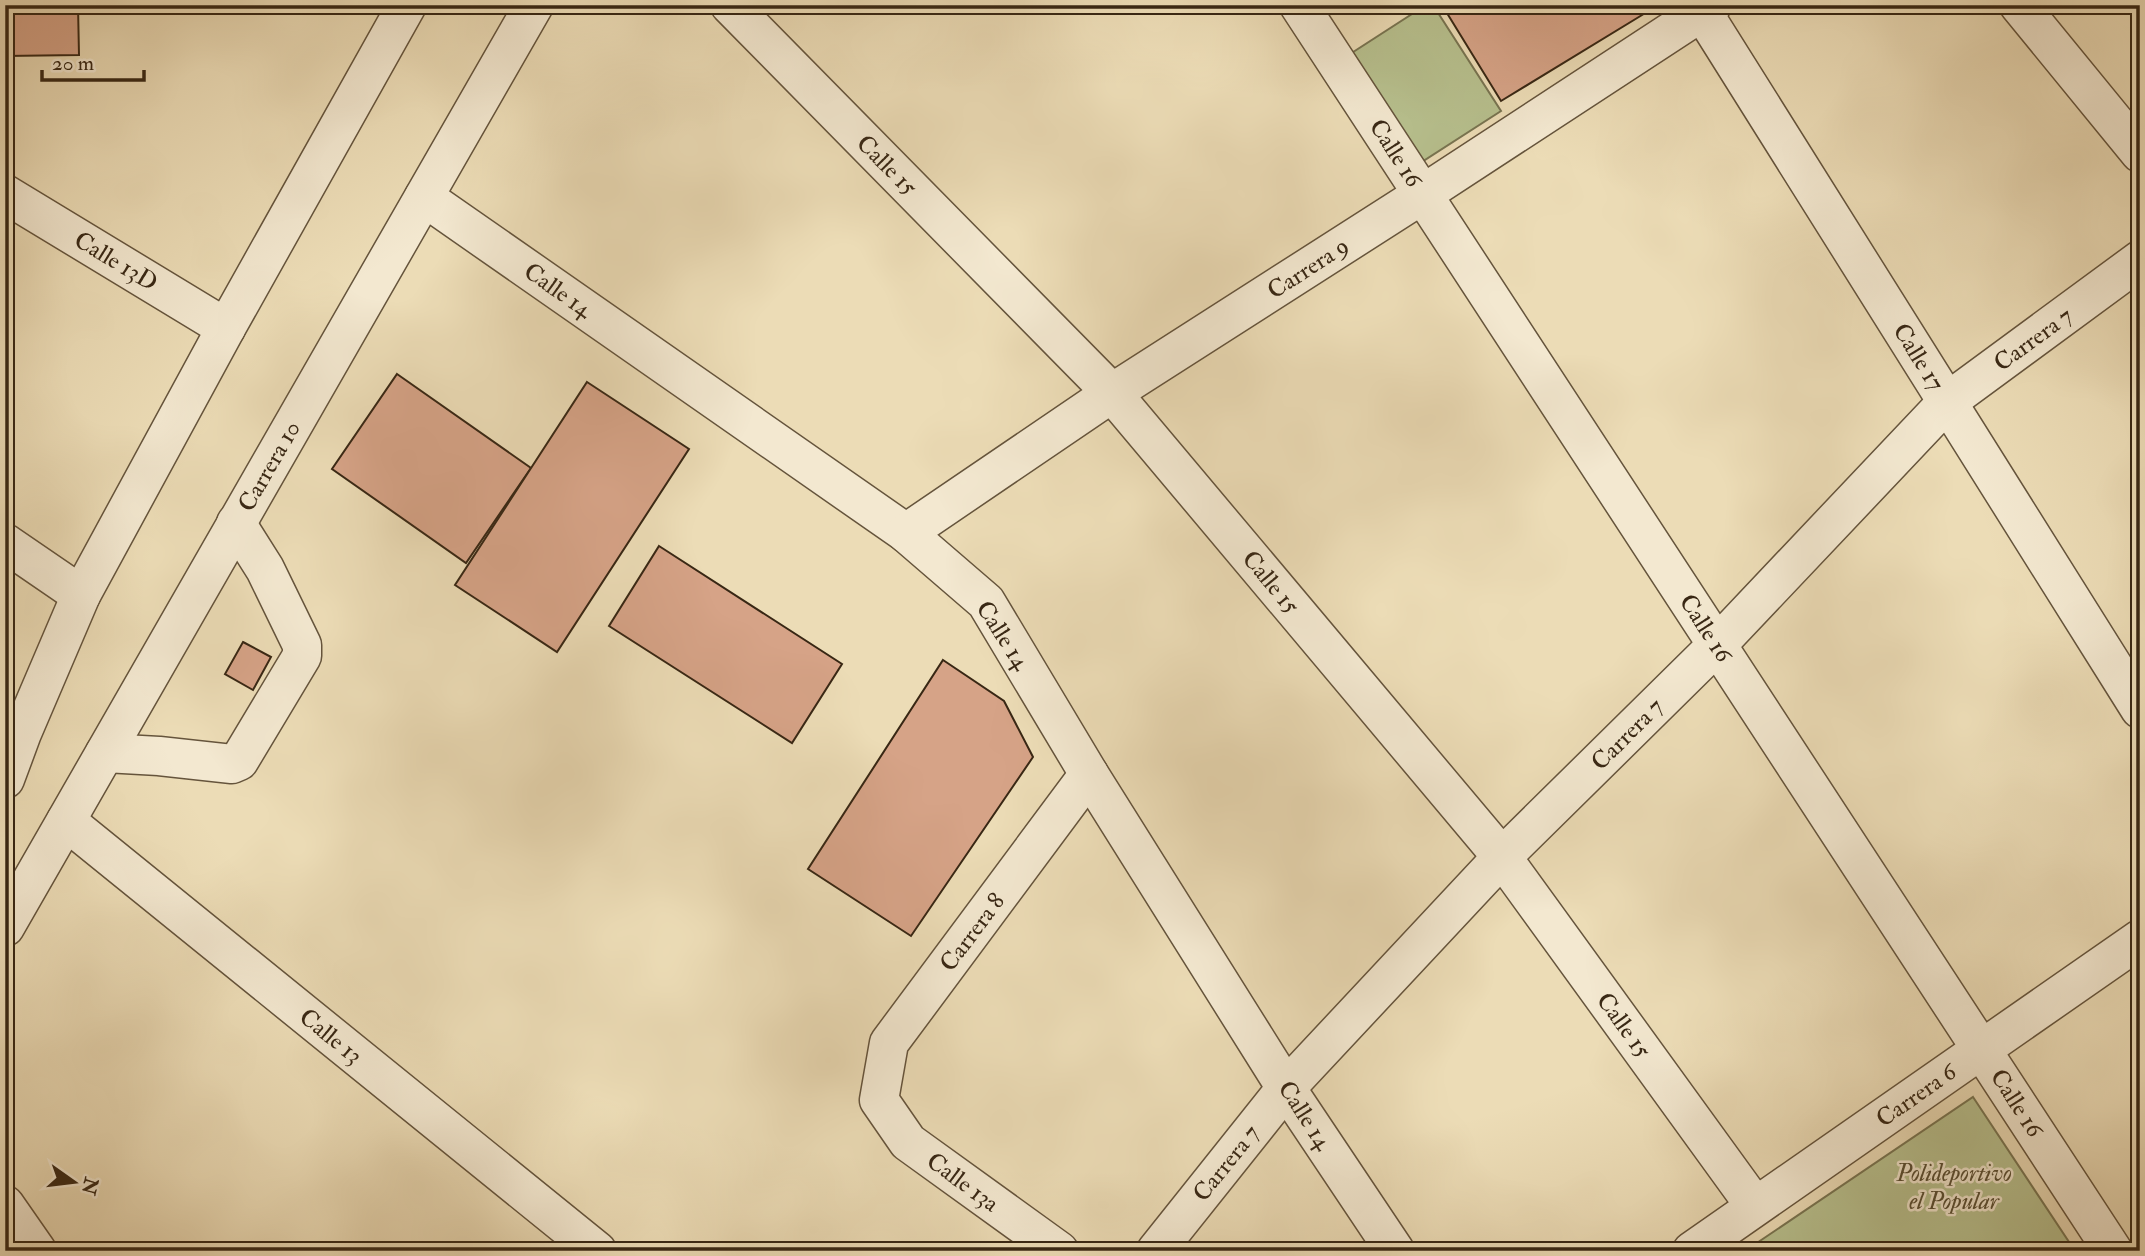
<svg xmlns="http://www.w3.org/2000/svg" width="2145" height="1256" viewBox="0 0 2145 1256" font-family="'IM FELL Double Pica',serif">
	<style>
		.green { fill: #b7c08e; stroke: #787451; stroke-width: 2 }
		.building { fill: #d6a387; stroke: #382714; stroke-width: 2 }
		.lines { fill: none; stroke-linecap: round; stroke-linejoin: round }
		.minor-casing { stroke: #65543c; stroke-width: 41 }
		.minor { stroke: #f3e8d0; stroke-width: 38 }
		.labels { text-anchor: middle; stroke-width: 5; stroke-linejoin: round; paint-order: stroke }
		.street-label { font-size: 24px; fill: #382714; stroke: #f3e8d0 }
		.park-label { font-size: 24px; font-style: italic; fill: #584d32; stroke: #f3e8d0 }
	</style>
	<rect width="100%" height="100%" fill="#ecdcb6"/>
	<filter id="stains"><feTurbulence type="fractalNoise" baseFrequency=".00286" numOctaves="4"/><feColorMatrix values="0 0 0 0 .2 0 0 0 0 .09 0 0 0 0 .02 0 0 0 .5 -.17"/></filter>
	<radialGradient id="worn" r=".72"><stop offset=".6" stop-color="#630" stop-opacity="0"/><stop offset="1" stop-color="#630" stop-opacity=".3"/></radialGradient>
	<g class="green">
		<polygon points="1426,5 1433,5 1501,111 1417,165 1347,56"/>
		<polygon points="1973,1097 2075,1251 1745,1251"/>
	</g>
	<g class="building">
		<polygon points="5,5 78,5 79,55 5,56"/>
		<polygon points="1442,5 1643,5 1647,12 1501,101"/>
		<polygon points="397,374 531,468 466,563 332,469"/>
		<polygon points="587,382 689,449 557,652 455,585"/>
		<polygon points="659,546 842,664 792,743 609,626"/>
		<polygon points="243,642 271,657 253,690 225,674"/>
		<polygon points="943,660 1004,701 1033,757 911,936 808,869"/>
	</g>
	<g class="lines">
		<defs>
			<g id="minor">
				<polyline points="730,5 1112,393 1502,857 1755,1206"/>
				<polyline points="1299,5 2113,1251"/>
				<polyline points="1698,5 2140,709"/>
				<polyline points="2019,5 2140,153"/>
				<polyline points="5,194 226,328"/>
				<polyline points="424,197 906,533 986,602 1089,774 1286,1088 1395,1251"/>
				<polyline points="906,533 1112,393 1423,194 1712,5"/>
				<polyline points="5,543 81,595"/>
				<polyline points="105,753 159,756 232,764 239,761 302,656 302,645 265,569 236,523"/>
				<polyline points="5,779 22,733 81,595 226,328 407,5"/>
				<polyline points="66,821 597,1251"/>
				<polyline points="5,927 534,5"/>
				<polyline points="5,1205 37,1251"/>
				<polyline points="1059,1251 908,1142 879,1100 889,1043 1089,774"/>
				<polyline points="1156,1251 1286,1088 1502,857 1717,645 1947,402 2140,260"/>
				<polyline points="1692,1251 2140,939"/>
			</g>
		</defs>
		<use href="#minor" class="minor-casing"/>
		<use href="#minor" class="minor"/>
	</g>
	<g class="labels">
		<g class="street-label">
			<text transform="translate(1396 153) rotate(57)" y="8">Calle 16</text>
			<text transform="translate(887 165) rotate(45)" y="8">Calle 15</text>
			<text transform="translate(116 261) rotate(31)" y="8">Calle 13D</text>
			<text transform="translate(1308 268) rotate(-33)" y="8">Carrera 9</text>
			<text transform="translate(558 290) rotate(35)" y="8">Calle 14</text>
			<text transform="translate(2033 339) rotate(-36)" y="8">Carrera 7</text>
			<text transform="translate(1919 357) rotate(58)" y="8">Calle 17</text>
			<text transform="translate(269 466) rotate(-60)" y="8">Carrera 10</text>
			<text transform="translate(1271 582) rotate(50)" y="8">Calle 15</text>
			<text transform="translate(1706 628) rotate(57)" y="8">Calle 16</text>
			<text transform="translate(1003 635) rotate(57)" y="8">Calle 14</text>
			<text transform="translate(1627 734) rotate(-45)" y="8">Carrera 7</text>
			<text transform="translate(972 932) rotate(-53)" y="8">Carrera 8</text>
			<text transform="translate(1624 1025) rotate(54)" y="8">Calle 15</text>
			<text transform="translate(331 1036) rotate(39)" y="8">Calle 13</text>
			<text transform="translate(1916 1095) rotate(-35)" y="8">Carrera 6</text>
			<text transform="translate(2017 1103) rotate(57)" y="8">Calle 16</text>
			<text transform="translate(1305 1115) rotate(57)" y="8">Calle 14</text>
			<text transform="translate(1226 1163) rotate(-51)" y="8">Carrera 7</text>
			<text transform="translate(963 1182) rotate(36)" y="8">Calle 13a</text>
		</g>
		<g class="park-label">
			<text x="1954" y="1181">Polideportivo<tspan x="1954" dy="28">el Popular</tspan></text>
		</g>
	</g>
	<rect width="2145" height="1256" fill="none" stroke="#ecdcb6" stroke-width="28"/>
	<rect x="7" y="7" width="2131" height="1242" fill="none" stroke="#382714" stroke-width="3.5"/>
	<rect x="14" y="14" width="2117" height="1228" fill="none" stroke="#382714" stroke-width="2"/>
	<g transform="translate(74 1182) rotate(104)" stroke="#f3e8d0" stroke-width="5" paint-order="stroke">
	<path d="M0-5L12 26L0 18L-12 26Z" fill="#382714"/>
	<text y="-10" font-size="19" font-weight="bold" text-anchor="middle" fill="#382714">N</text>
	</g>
	<path d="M42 70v10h102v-10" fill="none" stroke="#382714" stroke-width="3.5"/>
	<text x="52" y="70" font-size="21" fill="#382714" stroke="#f3e8d0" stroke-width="5" paint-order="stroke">20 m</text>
	<rect width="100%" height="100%" filter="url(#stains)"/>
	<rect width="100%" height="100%" fill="url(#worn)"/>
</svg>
